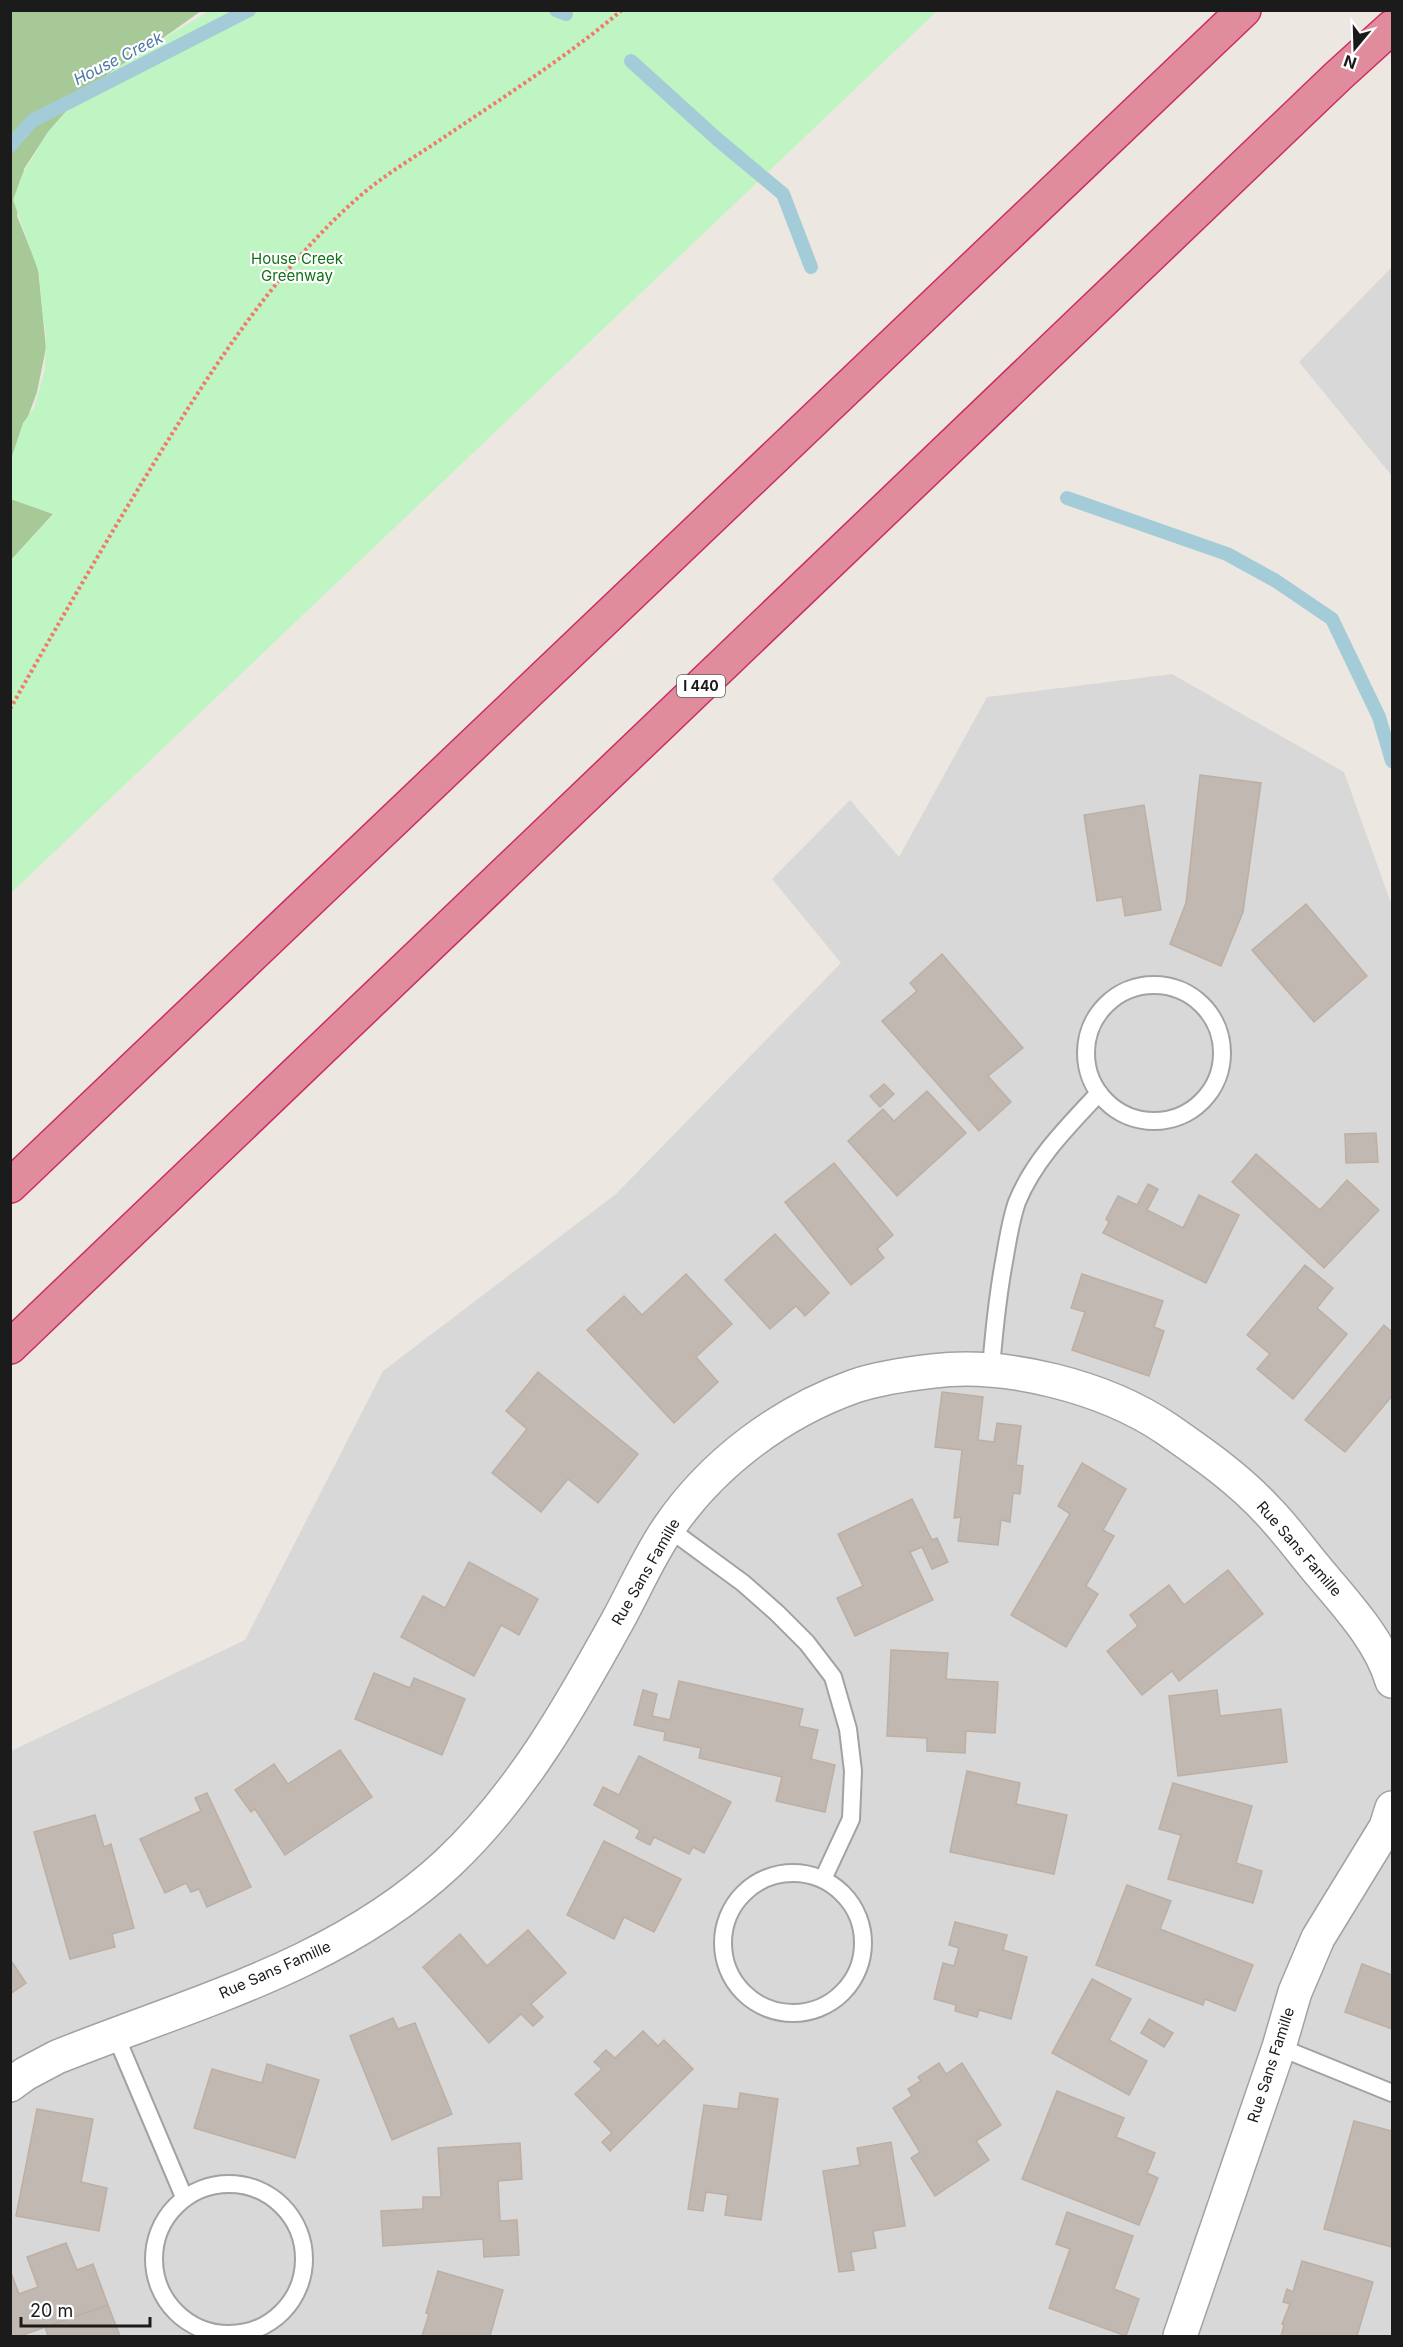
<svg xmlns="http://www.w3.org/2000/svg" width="1403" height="2347" viewBox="0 0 1403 2347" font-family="Inter,sans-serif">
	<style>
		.residential { fill: #d9d8d8 }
		.forest { fill: #a6c997 }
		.park { fill: #bef5c2 }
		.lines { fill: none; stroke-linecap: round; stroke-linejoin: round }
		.stream { stroke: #a3ccd8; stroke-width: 14 }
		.building { fill: #c0b8b1; stroke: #bdafa4; stroke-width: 1.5 }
		.service-casing { stroke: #a2a2a2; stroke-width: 20 }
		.minor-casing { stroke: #a2a2a2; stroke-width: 36 }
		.motorway-casing { stroke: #cb2d64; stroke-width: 36 }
		.path { stroke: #f1796d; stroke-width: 4; stroke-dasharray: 3 3; stroke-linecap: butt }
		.service { stroke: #fff; stroke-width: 16 }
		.minor { stroke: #fff; stroke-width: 33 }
		.motorway { stroke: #e08c9c; stroke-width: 33 }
		.labels { text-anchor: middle; stroke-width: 4.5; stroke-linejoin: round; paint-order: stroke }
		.shield { fill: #fff; stroke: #5f5f5f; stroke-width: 1.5 }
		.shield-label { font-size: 14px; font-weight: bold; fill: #1b1b1b }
		.park-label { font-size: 15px; fill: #117118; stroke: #fff }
		.street-label { font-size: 15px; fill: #1b1b1b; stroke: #fff }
		.water-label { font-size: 16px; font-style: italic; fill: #4e79a4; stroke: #fff }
	</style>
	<rect width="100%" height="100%" fill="#ece8e1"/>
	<g class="residential">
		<polygon points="1392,267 1392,476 1299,362"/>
		<polygon points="1172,674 1344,772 1392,906 1392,2336 11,2336 11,1751 245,1640 383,1371 616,1194 841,963 772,879 850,800 899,857 987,697"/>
	</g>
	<g class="forest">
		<polygon points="11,11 201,11 76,100 48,132 24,169 17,216 38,268 46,348 37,392 11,463"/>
		<polygon points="11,499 53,514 11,560"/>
	</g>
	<polygon class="park" points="209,11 937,11 11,893 11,560 54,514 11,499 11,459 23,423 34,408 45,370 46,334 42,308 39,273 13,200 22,175 48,132 76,100 113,70"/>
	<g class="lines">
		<g class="stream">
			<polyline points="556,10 566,14"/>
			<polyline points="631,61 717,139 783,194 811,267"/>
			<polyline points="10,146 32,121 249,10"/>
			<polyline points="1067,498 1227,554 1276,581 1332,619 1379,717 1392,761"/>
		</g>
	</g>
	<g class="building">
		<polygon points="1200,775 1261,783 1243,912 1221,966 1170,944 1186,903"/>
		<polygon points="1144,805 1161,910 1125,916 1122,897 1097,901 1084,815"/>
		<polygon points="1306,904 1367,976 1314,1022 1252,950"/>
		<polygon points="942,954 1023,1048 988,1076 1011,1102 979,1131 882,1021 917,991 910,983"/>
		<polygon points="884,1084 894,1094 880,1107 870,1096"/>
		<polygon points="927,1091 966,1133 897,1196 848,1141 883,1109 894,1121"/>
		<polygon points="1376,1133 1378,1162 1346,1163 1345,1134"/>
		<polygon points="1256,1154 1320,1210 1347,1180 1379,1210 1324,1268 1232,1182"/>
		<polygon points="834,1163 893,1235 877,1249 884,1258 851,1285 785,1202"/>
		<polygon points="1148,1184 1158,1189 1147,1210 1183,1228 1199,1195 1239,1215 1206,1283 1103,1233 1109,1222 1106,1219 1118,1196 1137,1205"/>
		<polygon points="775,1234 829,1293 805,1316 796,1306 770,1329 725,1280"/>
		<polygon points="1305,1265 1333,1288 1317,1308 1347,1334 1293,1399 1257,1369 1270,1354 1247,1335"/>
		<polygon points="686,1274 732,1324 696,1357 718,1382 674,1423 587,1330 624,1296 642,1315"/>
		<polygon points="1082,1274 1163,1301 1154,1327 1164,1331 1149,1376 1072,1350 1085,1312 1071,1308"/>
		<polygon points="1384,1325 1392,1332 1392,1396 1345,1452 1305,1420"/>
		<polygon points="538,1372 638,1454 598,1503 568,1479 541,1512 492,1473 527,1429 506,1411"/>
		<polygon points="942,1392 983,1397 978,1440 994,1442 997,1423 1021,1426 1016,1465 1023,1466 1020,1494 1013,1493 1010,1522 1001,1520 998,1545 958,1541 961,1517 954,1518 962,1450 935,1447"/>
		<polygon points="1082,1463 1126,1489 1103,1530 1114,1536 1086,1586 1098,1594 1066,1647 1011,1615 1070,1514 1058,1506"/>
		<polygon points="912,1499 932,1540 937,1538 948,1562 932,1569 922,1547 910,1552 933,1600 855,1636 837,1598 863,1586 838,1534"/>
		<polygon points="469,1562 538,1599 519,1635 501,1625 474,1676 401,1637 423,1596 445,1608"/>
		<polygon points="1228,1570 1263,1614 1179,1681 1172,1671 1142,1695 1107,1651 1138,1626 1130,1615 1169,1585 1184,1605"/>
		<polygon points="891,1650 948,1653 946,1679 998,1682 995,1733 966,1731 965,1753 927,1751 927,1738 887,1736"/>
		<polygon points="374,1673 410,1688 414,1678 465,1699 442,1755 355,1719"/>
		<polygon points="679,1681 803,1709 799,1726 818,1730 811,1759 835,1765 825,1812 776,1801 782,1777 699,1758 701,1748 664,1740 665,1732 634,1725 643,1690 657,1694 652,1716 670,1720"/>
		<polygon points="1217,1690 1220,1716 1281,1709 1287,1762 1178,1776 1169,1696"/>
		<polygon points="340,1750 372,1797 285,1855 255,1809 251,1812 235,1790 274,1764 288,1784"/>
		<polygon points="639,1756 731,1802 704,1853 693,1847 689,1854 654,1837 650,1845 636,1838 640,1830 594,1805 603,1787 619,1795"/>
		<polygon points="967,1771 1020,1783 1016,1804 1067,1815 1054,1874 950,1852"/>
		<polygon points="1173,1783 1252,1806 1236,1863 1262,1871 1253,1903 1168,1879 1181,1835 1159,1829"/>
		<polygon points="207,1793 251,1887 207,1907 199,1889 191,1892 186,1883 165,1893 140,1839 201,1811 195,1798"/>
		<polygon points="95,1815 104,1847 111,1844 134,1928 112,1934 115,1947 70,1959 34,1832"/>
		<polygon points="604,1841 681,1879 654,1932 624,1917 614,1939 567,1915"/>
		<polygon points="1127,1885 1171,1901 1160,1929 1253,1965 1235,2011 1205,1999 1203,2005 1096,1965"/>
		<polygon points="955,1922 1007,1935 1003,1950 1027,1957 1011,2019 979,2010 977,2017 955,2011 956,2005 934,1999 943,1963 954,1966 959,1948 949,1945"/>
		<polygon points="528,1930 566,1973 531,2004 543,2017 533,2026 521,2014 489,2043 423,1967 460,1934 487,1966"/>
		<polygon points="10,1959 26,1983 10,1994"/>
		<polygon points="1362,1964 1392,1975 1392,2029 1345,2012"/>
		<polygon points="1092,1979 1131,1999 1109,2040 1147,2061 1129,2095 1052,2053"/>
		<polygon points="393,2018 398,2029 415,2023 452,2114 392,2140 350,2036"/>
		<polygon points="1149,2019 1173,2033 1164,2047 1141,2033"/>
		<polygon points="643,2031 658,2046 664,2040 693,2069 610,2151 602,2142 612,2133 575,2094 602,2069 594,2062 606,2050 615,2058"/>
		<polygon points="939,2063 946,2074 962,2063 1001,2125 976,2141 989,2160 935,2196 911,2158 920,2152 893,2108 912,2096 908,2089 921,2081 918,2077"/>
		<polygon points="267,2064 319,2080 295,2158 194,2128 212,2069 262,2083"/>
		<polygon points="1057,2091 1124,2118 1116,2137 1155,2153 1147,2173 1158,2178 1139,2225 1022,2179"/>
		<polygon points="740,2093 778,2099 761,2220 725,2215 728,2195 706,2192 703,2211 688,2209 704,2105 738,2109"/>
		<polygon points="37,2109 93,2119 81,2182 107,2188 99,2231 16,2216"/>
		<polygon points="1354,2121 1392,2131 1392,2247 1324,2229"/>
		<polygon points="891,2142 905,2226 873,2231 876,2248 851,2252 854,2270 839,2272 823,2171 860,2165 857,2148"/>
		<polygon points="520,2143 522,2179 498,2181 500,2221 517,2220 519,2255 484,2257 483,2239 383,2246 381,2211 423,2209 423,2197 441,2197 438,2148"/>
		<polygon points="1067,2212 1133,2236 1114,2289 1139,2299 1126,2336 1049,2308 1070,2249 1056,2244"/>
		<polygon points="66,2243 77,2270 93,2264 108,2305 20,2336 10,2336 10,2270 19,2294 38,2287 27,2257"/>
		<polygon points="1302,2261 1373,2282 1357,2336 1281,2336 1284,2325 1282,2324 1290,2304 1283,2302 1287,2289 1293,2292"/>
		<polygon points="438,2271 503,2290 490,2336 422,2336 429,2314 426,2313"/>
		<polygon points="108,2305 120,2336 48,2336 45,2327"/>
	</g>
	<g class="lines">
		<defs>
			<g id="service">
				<circle cx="1154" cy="1053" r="68"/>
				<path d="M 991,1369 C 994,1331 998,1293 1005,1256 C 1008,1238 1011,1219 1017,1202 C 1034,1160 1068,1126 1099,1093"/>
				<polyline points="668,1528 743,1583 777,1613 807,1643 833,1677 848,1729 853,1771 851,1819 823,1879"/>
				<circle cx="793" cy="1943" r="70"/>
				<polyline points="115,2034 184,2197"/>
				<polyline points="1279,2047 1392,2093"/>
				<circle cx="229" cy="2259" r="75"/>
			</g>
			<g id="minor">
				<path d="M 10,2085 L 25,2074 L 57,2057 C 192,2003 339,1965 448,1863 C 521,1794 570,1707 618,1620 C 635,1589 649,1556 669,1527 C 713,1463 781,1412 855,1386 C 879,1378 907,1374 933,1371 C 1007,1362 1105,1387 1167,1429 C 1203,1454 1239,1479 1269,1512 C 1289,1533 1306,1557 1325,1579 C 1351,1610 1381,1643 1392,1681"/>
				<polyline points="1180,2336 1279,2047 1295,1992 1318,1938 1386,1827 1392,1808"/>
			</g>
			<g id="motorway">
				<polyline points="10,1186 1244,10"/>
				<polyline points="10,1347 1338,76 1392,27"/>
			</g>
		</defs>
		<use href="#service" class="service-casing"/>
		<use href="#minor" class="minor-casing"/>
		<use href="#motorway" class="motorway-casing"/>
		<path class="path" d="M 10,709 C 57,626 104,544 154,463 C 211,370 271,277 352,203 C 377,180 408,161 437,142 C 499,100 564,59 622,10"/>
		<use href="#service" class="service"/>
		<use href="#minor" class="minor"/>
		<use href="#motorway" class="motorway"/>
	</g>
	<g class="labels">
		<rect class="shield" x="677" y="675" width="48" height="22" rx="4.5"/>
		<g class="shield-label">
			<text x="701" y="691">I 440</text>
		</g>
		<g class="park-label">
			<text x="297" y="264">House Creek<tspan x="297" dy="17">Greenway</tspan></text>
		</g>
		<g class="street-label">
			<text transform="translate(1299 1549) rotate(49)" y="5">Rue Sans Famille</text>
			<text transform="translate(646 1572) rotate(-60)" y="5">Rue Sans Famille</text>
			<text transform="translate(275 1970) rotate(-24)" y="5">Rue Sans Famille</text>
			<text transform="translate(1271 2065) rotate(-72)" y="5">Rue Sans Famille</text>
		</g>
		<g class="water-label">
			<text transform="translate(118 58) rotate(-27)" y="6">House Creek</text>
		</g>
	</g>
	<rect width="1403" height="2347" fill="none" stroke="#1b1b1b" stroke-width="24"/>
	<g transform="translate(1355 48) rotate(199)" stroke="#ffffff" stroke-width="4.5" paint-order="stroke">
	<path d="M0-4.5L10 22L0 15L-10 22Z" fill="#1b1b1b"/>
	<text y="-9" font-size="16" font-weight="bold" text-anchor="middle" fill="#1b1b1b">N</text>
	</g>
	<path d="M21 2317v9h129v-9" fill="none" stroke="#1b1b1b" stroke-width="3"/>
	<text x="30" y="2317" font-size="18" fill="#1b1b1b" stroke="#ffffff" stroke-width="4.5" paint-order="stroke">20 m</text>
</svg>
